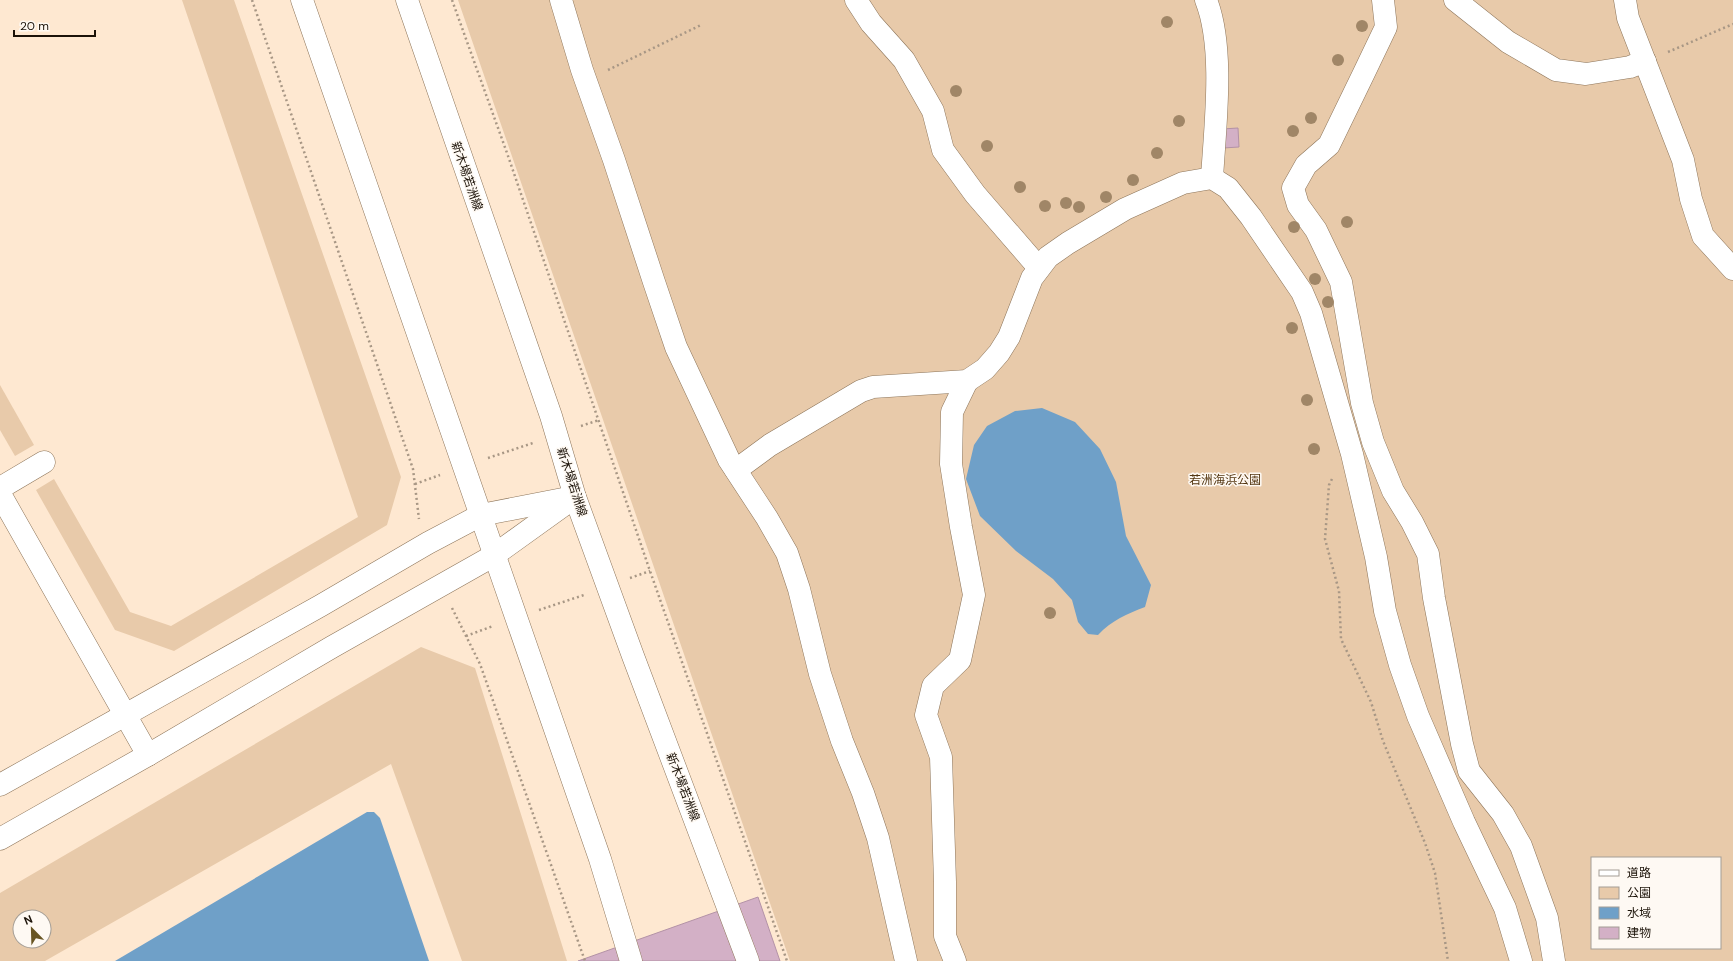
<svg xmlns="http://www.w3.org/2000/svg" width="1733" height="961" viewBox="0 0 1733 961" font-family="'DM Sans','Noto Sans JP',sans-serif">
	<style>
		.green { fill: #e8caaa; fill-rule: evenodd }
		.water { fill: #6fa0c8 }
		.building { fill: #d3b0c6; stroke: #b392a6 }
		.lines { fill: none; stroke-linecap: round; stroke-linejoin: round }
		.minor-casing { stroke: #8d755a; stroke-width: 23 }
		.path { stroke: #a89785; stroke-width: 2.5; stroke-dasharray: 2 3; stroke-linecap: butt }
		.minor { stroke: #fff; stroke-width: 22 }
		.tree { fill: #a08667 }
		.labels { text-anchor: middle; stroke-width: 3; stroke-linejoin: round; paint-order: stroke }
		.street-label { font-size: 12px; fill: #1b1208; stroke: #fef9f3 }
		.park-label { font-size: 12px; fill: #533611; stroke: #fef9f3 }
	</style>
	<rect width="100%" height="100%" fill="#fee8d1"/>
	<g class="green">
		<polygon points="182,0 234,0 401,477 387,525 174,651 115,630 36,490 54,479 130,612 171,626 358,517"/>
		<path d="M 458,0 L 1733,0 L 1733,961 L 790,961 ZM 1592,858 L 1720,858 L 1720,948 L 1592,948 Z"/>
		<polygon points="0,385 34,445 15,456 0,430"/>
		<path d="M 421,647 L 475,668 L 567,961 L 462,961 L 391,764 L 45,961 L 0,961 L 0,893 ZM 20,917 L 44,917 L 44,941 L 20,941 Z"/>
	</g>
	<g class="water">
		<path d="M 1042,408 L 1075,422 L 1100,449 L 1116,482 L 1126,536 L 1151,585 L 1145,607 C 1127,614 1112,620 1098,635 L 1088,634 L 1078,622 L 1072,600 L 1053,579 L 1016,551 L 980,516 L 966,479 L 974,445 L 987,426 L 1015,411 Z"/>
		<polygon points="367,812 374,812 380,818 429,961 115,961"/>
	</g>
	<g class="building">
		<polygon points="1238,128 1239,147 1223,148 1222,129"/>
		<polygon points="758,897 780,961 578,961"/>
	</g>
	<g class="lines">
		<defs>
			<g id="minor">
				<polyline points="302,0 600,859 631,961"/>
				<polyline points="407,0 551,416 575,497 633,656 748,961"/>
				<polyline points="561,0 582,70 614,160 654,282 676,347 729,460 767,518 787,553 799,589 820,674 842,741 863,793 878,838 906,961"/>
				<polyline points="856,0 871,23 904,60 933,111 943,150 975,194 1039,268"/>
				<path d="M 1206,0 C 1225,48 1215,126 1212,178"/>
				<polyline points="1383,0 1386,27 1363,75 1329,145 1306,165 1293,188 1298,205 1316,230 1341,282 1362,403 1373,442 1393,491 1412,522 1428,554 1434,598 1462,744 1469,771 1503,814 1521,846 1547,918 1554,961"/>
				<polyline points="1455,0 1508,42 1556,70 1586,74 1630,67 1645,61"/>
				<polyline points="1625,0 1628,18 1683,160 1691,199 1703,236 1733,269"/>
				<polyline points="736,470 770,445 861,391 873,387 967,381 985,369 999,353 1009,337 1032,278 1048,257 1068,243 1125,209 1183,183 1212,178 1228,188 1251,217 1302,292 1311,313 1352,454 1376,557 1385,611 1400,665 1418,716 1464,822 1505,908 1521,961"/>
				<polyline points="0,488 44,462"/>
				<polyline points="0,494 148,755"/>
				<polyline points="0,785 320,606 428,543 481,515 568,498"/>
				<polyline points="0,839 148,755 332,647 493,556 575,497"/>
				<polyline points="955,961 945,936 945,882 941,757 926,715 933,686 960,660 974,595 961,527 951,464 952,412 967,381"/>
			</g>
		</defs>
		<use href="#minor" class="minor-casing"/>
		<g class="path">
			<polyline points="252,0 413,469 419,519"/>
			<polyline points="452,0 507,153 650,571 787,961"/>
			<polyline points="1668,52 1733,24"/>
			<polyline points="608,70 701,25"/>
			<polyline points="581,426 599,420"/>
			<polyline points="488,458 533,443"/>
			<polyline points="1332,479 1329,485 1325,539 1339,591 1341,639 1371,702 1383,741 1425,843 1435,873 1448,961"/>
			<polyline points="415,484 440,475"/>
			<polyline points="630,578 650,571"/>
			<polyline points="452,608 480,664 585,961"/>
			<polyline points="539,610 584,595"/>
			<polyline points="466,636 493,626"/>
		</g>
		<use href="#minor" class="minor"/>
	</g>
	<g class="tree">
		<circle cx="1167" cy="22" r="6"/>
		<circle cx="1362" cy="26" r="6"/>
		<circle cx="1338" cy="60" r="6"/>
		<circle cx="956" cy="91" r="6"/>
		<circle cx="1311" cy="118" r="6"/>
		<circle cx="1179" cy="121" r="6"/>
		<circle cx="1293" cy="131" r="6"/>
		<circle cx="987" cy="146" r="6"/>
		<circle cx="1157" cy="153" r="6"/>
		<circle cx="1133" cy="180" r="6"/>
		<circle cx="1020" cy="187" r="6"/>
		<circle cx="1106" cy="197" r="6"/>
		<circle cx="1066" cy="203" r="6"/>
		<circle cx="1045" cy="206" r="6"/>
		<circle cx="1079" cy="207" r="6"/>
		<circle cx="1347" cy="222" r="6"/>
		<circle cx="1294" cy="227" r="6"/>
		<circle cx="1315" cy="279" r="6"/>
		<circle cx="1328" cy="302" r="6"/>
		<circle cx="1292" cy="328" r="6"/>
		<circle cx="1307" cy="400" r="6"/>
		<circle cx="1314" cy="449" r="6"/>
		<circle cx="1050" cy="613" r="6"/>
	</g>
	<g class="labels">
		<g class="street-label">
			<text transform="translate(467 176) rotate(71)" y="4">新木場若洲線</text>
			<text transform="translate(572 482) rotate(72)" y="4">新木場若洲線</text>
			<text transform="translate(683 787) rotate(69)" y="4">新木場若洲線</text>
		</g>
		<g class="park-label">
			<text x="1225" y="484">若洲海浜公園</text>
		</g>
	</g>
	<rect x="1591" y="857" width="130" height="92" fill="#fef9f3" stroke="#a39d95"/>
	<rect x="1599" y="870" width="20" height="6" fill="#ffffff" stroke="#a39d95"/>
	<text x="1627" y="877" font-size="12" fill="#1b1208">道路</text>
	<rect x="1599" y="887" width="20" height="12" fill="#e8caaa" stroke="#a39d95"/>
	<text x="1627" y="897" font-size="12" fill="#1b1208">公園</text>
	<rect x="1599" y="907" width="20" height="12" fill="#6fa0c8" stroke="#a39d95"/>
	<text x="1627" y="917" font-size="12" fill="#1b1208">水域</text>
	<rect x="1599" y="927" width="20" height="12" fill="#d3b0c6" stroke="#a39d95"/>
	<text x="1627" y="937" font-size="12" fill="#1b1208">建物</text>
	<g transform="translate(32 929) rotate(337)"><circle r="19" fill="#fef9f3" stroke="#a39d95"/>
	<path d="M0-3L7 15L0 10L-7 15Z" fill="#685523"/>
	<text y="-6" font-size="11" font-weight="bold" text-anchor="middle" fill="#1b1208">N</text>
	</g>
	<path d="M14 30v6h81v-6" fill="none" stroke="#1b1208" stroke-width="2"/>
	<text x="20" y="30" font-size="12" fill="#1b1208" stroke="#fef9f3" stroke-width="3" paint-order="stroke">20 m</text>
</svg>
